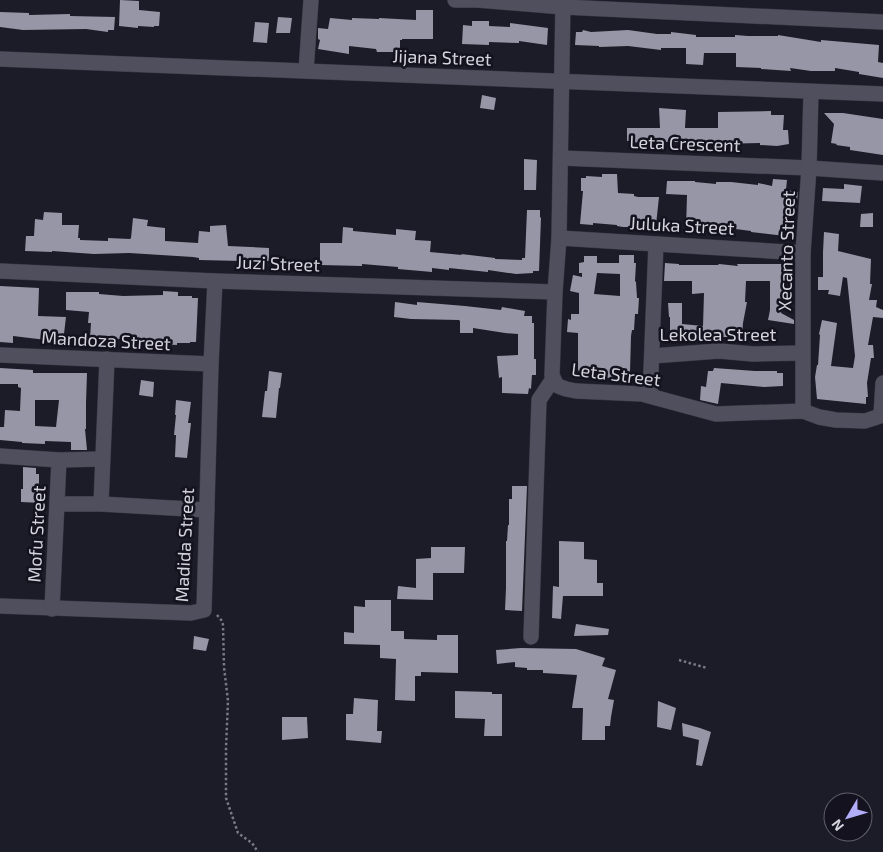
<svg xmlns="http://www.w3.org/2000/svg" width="883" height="852" viewBox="0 0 883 852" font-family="'Exo 2',sans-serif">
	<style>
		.building { fill: #9696a6; fill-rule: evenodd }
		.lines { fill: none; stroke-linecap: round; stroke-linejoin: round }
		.street-casing { stroke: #383741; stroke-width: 16 }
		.secondary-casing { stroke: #383741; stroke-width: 16 }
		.path { stroke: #7a7a85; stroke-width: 2.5; stroke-dasharray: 2.5 2.5; stroke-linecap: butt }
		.street { stroke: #4f4f5d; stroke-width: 15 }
		.secondary { stroke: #4f4f5d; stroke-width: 15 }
		.labels { text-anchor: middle; stroke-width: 5; stroke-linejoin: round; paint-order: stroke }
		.street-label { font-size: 18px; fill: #d4d4dd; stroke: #13121e }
	</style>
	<rect width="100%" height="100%" fill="#1c1b28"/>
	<g class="building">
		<polygon points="120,0 139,1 139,10 160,12 159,26 154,26 154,27 138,26 138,28 119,26"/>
		<polygon points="416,10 433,10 433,39 402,39 402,40 400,40 400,52 377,52 376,49 349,46 349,54 318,49 320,40 318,39 318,28 328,29 330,18 352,20 352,18 379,19 379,18 416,20"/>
		<polygon points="0,12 29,13 29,15 70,14 70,16 115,17 114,30 108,30 108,32 86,29 23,30 0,27"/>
		<polygon points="278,17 292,18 290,33 276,33"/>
		<polygon points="472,21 489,21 489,26 510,27 510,23 548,28 547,45 519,41 519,43 489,42 489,45 462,44 463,25 472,26"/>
		<polygon points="255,22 269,23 267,43 253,42"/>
		<polygon points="583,30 591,32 628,30 657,34 671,34 671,32 696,35 696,37 735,37 735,35 748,36 778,36 778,35 821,42 821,40 879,45 878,62 883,63 883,78 859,74 859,72 835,68 835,71 811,71 790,68 791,71 761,69 761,68 736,67 736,53 704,53 703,65 686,64 686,48 661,48 661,50 628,46 599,47 599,46 575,45 576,32 582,32"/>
		<polygon points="482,95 496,98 494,110 480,108"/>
		<polygon points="659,108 686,110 685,128 718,128 718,112 771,111 771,115 784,115 783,130 788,130 789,144 777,146 760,145 760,143 717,144 717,143 696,142 656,142 655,144 633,142 633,141 627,141 627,128 660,128"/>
		<polygon points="824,113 843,113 883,119 883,155 850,150 850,147 836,145 837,144 831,143 834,124"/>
		<polygon points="524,159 537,160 536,190 524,190"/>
		<polygon points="602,174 617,174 618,193 634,194 634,196 638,197 659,197 656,225 636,225 636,227 623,227 617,226 617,225 593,223 593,225 580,224 583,191 581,191 581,178 586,178 586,176 602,177"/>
		<polygon points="773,179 787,180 786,190 798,192 796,209 787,208 785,236 751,232 751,231 728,228 728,227 699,226 699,231 686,230 687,195 666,194 667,181 695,181 695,182 716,184 716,182 731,182 758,185 758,183 772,186"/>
		<polygon points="844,184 862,186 860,203 822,201 823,188 844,189"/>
		<polygon points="527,210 540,210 540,217 541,218 539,271 533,271 533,273 516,274 488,270 488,272 449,268 449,270 432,268 432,272 398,269 398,267 362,264 362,266 320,265 320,243 342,243 343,227 353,228 353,231 396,235 396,229 416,231 415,240 431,241 430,252 462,255 461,254 495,258 495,259 522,260 522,258 525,258"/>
		<polygon points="44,212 62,213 62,225 79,225 78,238 80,238 80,240 108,241 108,238 130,239 131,238 133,218 148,220 147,226 165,228 165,241 198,243 199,231 210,232 210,226 226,225 228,246 269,248 269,261 262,261 262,262 241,261 199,260 199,258 193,257 129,253 94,254 52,251 52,252 25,251 26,236 34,236 35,219 43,220"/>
		<polygon points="873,213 873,227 860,227 861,214"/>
		<polygon points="824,232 839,234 838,251 871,259 870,284 872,284 869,300 877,300 876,307 883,310 883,318 873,317 868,345 873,345 874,358 871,358 867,383 868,397 866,397 866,404 817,399 815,377 817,365 818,365 820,335 819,334 822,320 837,323 831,366 853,368 855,356 847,278 843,277 840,296 828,294 829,290 818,290 818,277 823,277 823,252"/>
		<path d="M 619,255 L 634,255 L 634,263 L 636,263 L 635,281 L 636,282 L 637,298 L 639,298 L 638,314 L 635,314 L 634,330 L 632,330 L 631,336 L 630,372 L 628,372 L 628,379 L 579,376 L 579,371 L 578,370 L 578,333 L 567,332 L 568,319 L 571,320 L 571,314 L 579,314 L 579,293 L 570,291 L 573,275 L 582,277 L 582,273 L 579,273 L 579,263 L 584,262 L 584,256 L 597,256 L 597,263 L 619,263 ZM 597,273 L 620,274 L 620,296 L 594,294 Z"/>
		<polygon points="665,263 679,264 679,265 718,265 719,264 738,266 737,264 787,264 785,293 781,313 794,320 794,324 768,320 770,310 770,281 746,281 745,302 747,302 743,323 742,335 736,334 737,337 712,337 712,335 686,336 686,340 672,339 672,333 670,332 670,317 669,317 668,303 682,303 682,324 703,326 704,293 692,294 692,281 664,281"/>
		<polygon points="0,286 39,288 38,316 66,317 63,342 13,336 13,343 0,342"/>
		<polygon points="163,291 178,292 178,296 192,296 192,298 198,298 196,342 190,342 190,343 177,343 177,345 160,344 121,339 90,338 91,323 88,323 89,312 66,310 66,292 99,292 99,294 123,296 163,295"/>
		<polygon points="395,302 417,305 417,302 465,306 501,310 502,307 525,311 524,316 532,316 532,323 534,323 534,359 536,359 536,375 532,375 531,389 529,388 528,394 502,393 502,377 499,378 497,356 518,355 518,334 505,333 473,328 473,333 460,333 460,321 459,320 411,319 394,317"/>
		<path d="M 0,368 L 33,370 L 33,373 L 87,373 L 86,403 L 86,429 L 85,429 L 87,450 L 71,450 L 71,442 L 45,441 L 45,444 L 22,443 L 22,442 L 0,440 L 0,427 L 4,427 L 5,410 L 20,411 L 21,388 L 18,387 L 18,384 L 0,384 ZM 35,400 L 59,400 L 56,427 L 35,426 Z"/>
		<polygon points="714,368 755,371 777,371 777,373 783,373 783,386 764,387 721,383 718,404 700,400 701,386 706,387 708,371 713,371"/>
		<polygon points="269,371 282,373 280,388 279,388 276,418 262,417 265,391 267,391"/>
		<polygon points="141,380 154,382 153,397 139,395"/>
		<polygon points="176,400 191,402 188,423 191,423 187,458 175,457 176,435 174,435 176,415 175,415"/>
		<polygon points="23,467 36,468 36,474 39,474 39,489 42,489 42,503 21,502 21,489 23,489"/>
		<polygon points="512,486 527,486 522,611 505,610 506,588 506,541 507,541 508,525 509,525 509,499 512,499"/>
		<polygon points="559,541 584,542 584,559 597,560 597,583 603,583 603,596 563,596 561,619 552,618 553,586 559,587"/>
		<polygon points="431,547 465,547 464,573 433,573 433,600 397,599 398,586 416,588 416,559 431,558"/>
		<polygon points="365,600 391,600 391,631 404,631 404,639 437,640 437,635 458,635 458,673 421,672 421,676 415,676 415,701 395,700 396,659 380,658 380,645 344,644 344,632 354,633 354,606 365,607"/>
		<polygon points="576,624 609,629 608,635 574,636"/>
		<polygon points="194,636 209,639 206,651 193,649"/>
		<polygon points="521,648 576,649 605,658 602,666 616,670 608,699 614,700 611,717 610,726 605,726 605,740 582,740 583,708 572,708 577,675 543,673 543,670 527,670 527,668 515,667 515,662 497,664 496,650"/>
		<polygon points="455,691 492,692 492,694 502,694 502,736 484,736 485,719 455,718"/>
		<polygon points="354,698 378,700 377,731 382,731 381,743 346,740 346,714 353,714"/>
		<polygon points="658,701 676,708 671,730 657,727"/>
		<polygon points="282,717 307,717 308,738 282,740"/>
		<polygon points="682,723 700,728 711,732 702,766 696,765 699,740 683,736"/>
	</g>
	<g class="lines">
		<defs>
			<g id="street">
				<polyline points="455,0 478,0"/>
				<polyline points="478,0 563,7 883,22"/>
				<polyline points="563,0 559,238 555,292 552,375 555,382 558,386 566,389 576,391 642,394 716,414 803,411 819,417 836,420 865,421 883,415"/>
				<polyline points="306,71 311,0"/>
				<polyline points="561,158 809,168 883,173"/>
				<polyline points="559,238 803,253"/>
				<polyline points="0,271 215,281 555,292"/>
				<polyline points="0,355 211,364"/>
				<polyline points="652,356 719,351 753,354 803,353"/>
				<polyline points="650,396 656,244"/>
				<polyline points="803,411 803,253 809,168 811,92"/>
				<polyline points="881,415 883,383"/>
				<polyline points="0,456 59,460 102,459"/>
				<polyline points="57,504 101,504 207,510"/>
				<polyline points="101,504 107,359"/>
				<polyline points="0,606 191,613 204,610 211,364 215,281"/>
				<polyline points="52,609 59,460"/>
				<polyline points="531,637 539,400 553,379"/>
			</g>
			<polyline id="secondary" points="0,59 883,94"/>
		</defs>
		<use href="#street" class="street-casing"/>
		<use href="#secondary" class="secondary-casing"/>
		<g class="path">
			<polyline points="217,615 222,621 223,625 224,667 228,701 226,748 226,798 238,833 252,843 258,852"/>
			<polyline points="679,660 707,668"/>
		</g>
		<use href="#street" class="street"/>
		<use href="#secondary" class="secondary"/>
	</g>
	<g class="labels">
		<g class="street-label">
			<text transform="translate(442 58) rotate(2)" y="6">Jijana Street</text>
			<text transform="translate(685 144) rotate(2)" y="6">Leta Crescent</text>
			<text transform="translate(682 226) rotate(3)" y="6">Juluka Street</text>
			<text transform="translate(787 251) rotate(-88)" y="6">Xecanto Street</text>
			<text transform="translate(278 264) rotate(2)" y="6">Juzi Street</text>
			<text x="718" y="341">Lekolea Street</text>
			<text transform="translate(106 341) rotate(3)" y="6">Mandoza Street</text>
			<text transform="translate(616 375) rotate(7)" y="6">Leta Street</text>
			<text transform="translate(37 534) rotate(-87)" y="6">Mofu Street</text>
			<text transform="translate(185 545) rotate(-87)" y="6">Madida Street</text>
		</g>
	</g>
	<g transform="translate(848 817) rotate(232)"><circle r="24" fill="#13121e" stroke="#60606a"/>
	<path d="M0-4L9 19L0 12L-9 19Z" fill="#b2adf9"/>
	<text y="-8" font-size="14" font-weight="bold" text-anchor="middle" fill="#d4d4dd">N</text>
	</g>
</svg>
